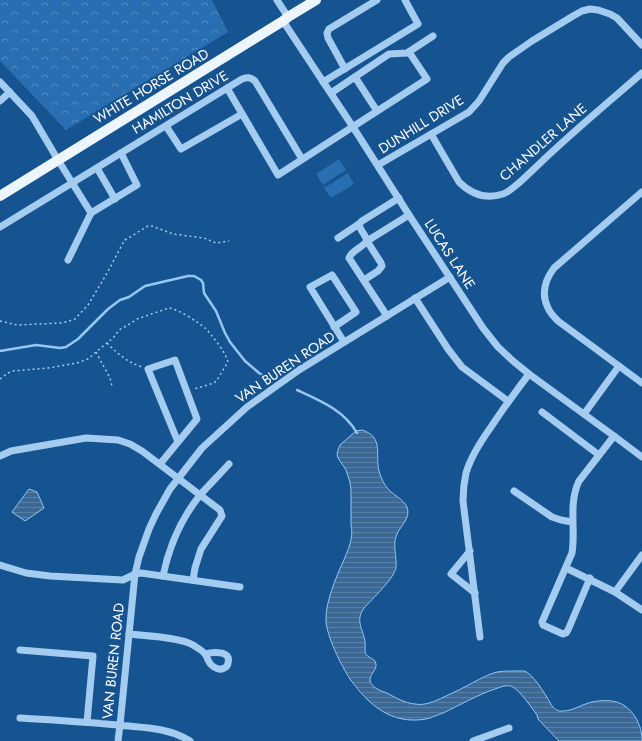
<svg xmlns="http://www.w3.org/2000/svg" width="642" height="741" viewBox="0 0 642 741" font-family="Jost,sans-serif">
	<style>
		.forest { fill: url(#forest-crowns) }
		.garden { fill: #286eb0 }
		.water { fill: url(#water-rules); stroke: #96c7f3 }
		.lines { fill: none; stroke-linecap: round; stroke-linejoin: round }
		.stream { stroke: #96c7f3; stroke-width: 2.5 }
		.path { stroke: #a4cbf0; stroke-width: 1.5; stroke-dasharray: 2 3; stroke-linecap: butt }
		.minor { stroke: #a4cbf0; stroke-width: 7 }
		.major { stroke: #edf5ff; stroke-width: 10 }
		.labels { text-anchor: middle; stroke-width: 4; stroke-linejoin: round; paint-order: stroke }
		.street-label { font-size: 14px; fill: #fff; stroke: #165491 }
	</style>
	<defs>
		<pattern id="forest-crowns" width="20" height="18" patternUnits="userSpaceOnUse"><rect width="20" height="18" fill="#286eb0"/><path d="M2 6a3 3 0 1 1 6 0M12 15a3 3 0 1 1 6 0" fill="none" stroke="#538bc0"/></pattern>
		<pattern id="water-rules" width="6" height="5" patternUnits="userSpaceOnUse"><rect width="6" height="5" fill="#3b6894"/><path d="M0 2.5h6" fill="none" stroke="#587fa4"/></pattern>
	</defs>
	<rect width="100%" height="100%" fill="#165491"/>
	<polygon class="forest" points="0,0 212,0 228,32 66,130 0,61"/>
	<g class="garden">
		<polygon points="339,159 346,170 323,185 316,174"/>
		<polygon points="348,173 354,184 331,198 324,188"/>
	</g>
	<g class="water">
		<path d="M 362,430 C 384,437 375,454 379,471 C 381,478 384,485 389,490 C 395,496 403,499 407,507 C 411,518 401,525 397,534 C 392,544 397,556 396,567 C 395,578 372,599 364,608 C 353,623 367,633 365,648 C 364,660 375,656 376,664 C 377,670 369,675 370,681 C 372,688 381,691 387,693 C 396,698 405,703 415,704 C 425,706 435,701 444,697 C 455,692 465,687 474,682 C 482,678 489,674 497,672 C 503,671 509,671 515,671 C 518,671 521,671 524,671 C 533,673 547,697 552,706 C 555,709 558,712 563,711 C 572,711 583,704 592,702 C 613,698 627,702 637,720 C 641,729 642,732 642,741 L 559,741 L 538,719 L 537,715 C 532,708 520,691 513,687 C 507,684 501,687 495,689 C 477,695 460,705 443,713 C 437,715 431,718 426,719 C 391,725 369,705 350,679 C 342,667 326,635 326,620 C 325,604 336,577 343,562 C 348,550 354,538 351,525 L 351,490 L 350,482 L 346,470 L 338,458 L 337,454 L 338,450 L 340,445 L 356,431 Z"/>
		<polygon points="29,489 37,492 44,508 25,521 12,512"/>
	</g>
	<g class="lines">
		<g class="stream">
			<polyline points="0,351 36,345 60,348 66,347 78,339 108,309 120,300 129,297 145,286 188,276 194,276 201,280 203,283 204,293 216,311 225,333 230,342 245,361 259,373 269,379"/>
			<path d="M 297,390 C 319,400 344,410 357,433"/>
		</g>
		<g class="path">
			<polyline points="0,321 17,325 61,323 69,321 75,319 88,305 106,275 123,243 125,240 148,226 152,226 173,234 204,238 216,243 229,241"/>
			<path d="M 107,343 C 118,354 127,362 142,367"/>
			<polyline points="96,352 110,378 112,386"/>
			<path d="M 0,379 L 8,373 L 13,371 L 48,368 L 77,363 L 88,359 L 96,352 L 113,338 L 119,330 L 128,325 L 137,319 L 169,308 C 178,309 198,322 205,328 C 212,335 226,353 228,362 L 217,380 L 214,383 L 194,389"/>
		</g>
		<g class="minor">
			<polyline points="277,0 288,17"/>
			<polyline points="283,21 353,127 409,215 483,328 498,347 513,361 529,374 614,436 642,457"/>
			<polyline points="345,69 328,38 327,33 329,29 377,0"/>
			<polyline points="355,77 377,111"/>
			<polyline points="0,82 32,116 58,160 91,213"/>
			<polyline points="323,82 418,24 405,0"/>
			<polyline points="227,88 278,175 427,79 409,52"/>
			<polyline points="331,93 389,54 407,53 433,36"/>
			<polyline points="0,101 10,92"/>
			<polyline points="166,126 181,149 242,114"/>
			<path d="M 431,134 L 459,182 C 471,194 485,200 503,194 C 509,192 514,187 520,182 C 531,172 542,161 553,151 C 582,124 612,99 642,73"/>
			<polyline points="378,165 469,112 479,101 503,63 509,57 532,41 573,16 582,11 590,9 598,10 610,14 617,18 642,45"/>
			<polyline points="97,168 115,199"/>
			<path d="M 642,192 L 554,268 C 545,280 541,294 548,308 C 550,313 554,317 558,321 L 642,383"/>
			<path d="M 0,227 L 242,79 C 248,77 250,77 255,81 L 302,159"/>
			<polyline points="338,238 359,224"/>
			<polyline points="68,260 91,213 137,185 121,153"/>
			<polyline points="364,280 378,271 382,266 381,263 367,241 409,215"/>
			<polyline points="415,298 448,349 462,367 508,401"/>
			<path d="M 387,316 L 349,258 C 352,250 362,248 367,241 C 366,235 360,231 359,224 L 362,221 L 399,198"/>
			<polyline points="334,327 356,312 332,275 310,287 344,342"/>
			<polyline points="542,412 599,455"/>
			<polyline points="584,414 619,366"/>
			<polyline points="0,456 11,451 86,438 118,440 130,444 142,451 220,510 222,516 201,549 195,568 193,580"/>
			<polyline points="160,464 197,419 175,360 148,369 178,442"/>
			<polyline points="514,491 552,517 561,520 572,522"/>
			<polyline points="470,551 451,574 475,593"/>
			<polyline points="0,565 26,573 50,576 123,580 135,574 141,573 240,587"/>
			<polyline points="566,568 615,592 642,610"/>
			<path d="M 163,576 C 169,547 182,517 201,494 C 210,484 220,474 229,464"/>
			<path d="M 590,578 L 568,630 L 566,633 L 563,634 L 543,625 L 542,622 L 572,553 C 576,529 568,504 579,481 L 614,436"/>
			<polyline points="615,592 642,555"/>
			<path d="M 129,634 C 146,636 180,637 193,645 C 196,647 203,651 205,654 C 207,656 207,658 208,660 C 210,665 216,670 222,669 C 225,668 228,666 228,663 C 232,650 212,652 205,654"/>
			<path d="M 480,637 L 463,501 C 463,491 464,482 466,473 C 471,456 481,441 491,427 C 503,409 516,391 529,374"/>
			<polyline points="20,650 93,656 87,722"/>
			<path d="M 20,718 C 53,720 85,722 118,725 C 143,728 168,727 190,741"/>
			<polyline points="118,741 120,725 135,574 139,557 149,529 156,514 170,489 202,448 247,407 299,370 450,277"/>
			<polyline points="473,741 509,728"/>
		</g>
		<polyline class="major" points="0,196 283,21 288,17 316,0"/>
	</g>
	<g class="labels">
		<g class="street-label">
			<text transform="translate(151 86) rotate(-31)" y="5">WHITE HORSE ROAD</text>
			<text transform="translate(180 102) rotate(-31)" y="5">HAMILTON DRIVE</text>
			<text transform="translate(421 124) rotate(-32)" y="5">DUNHILL DRIVE</text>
			<text transform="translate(543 142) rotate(-41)" y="5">CHANDLER LANE</text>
			<text transform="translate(450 254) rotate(57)" y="5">LUCAS LANE</text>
			<text transform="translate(285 367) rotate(-34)" y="5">VAN BUREN ROAD</text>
			<text transform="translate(113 661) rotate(-84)" y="5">VAN BUREN ROAD</text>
		</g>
	</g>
</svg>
